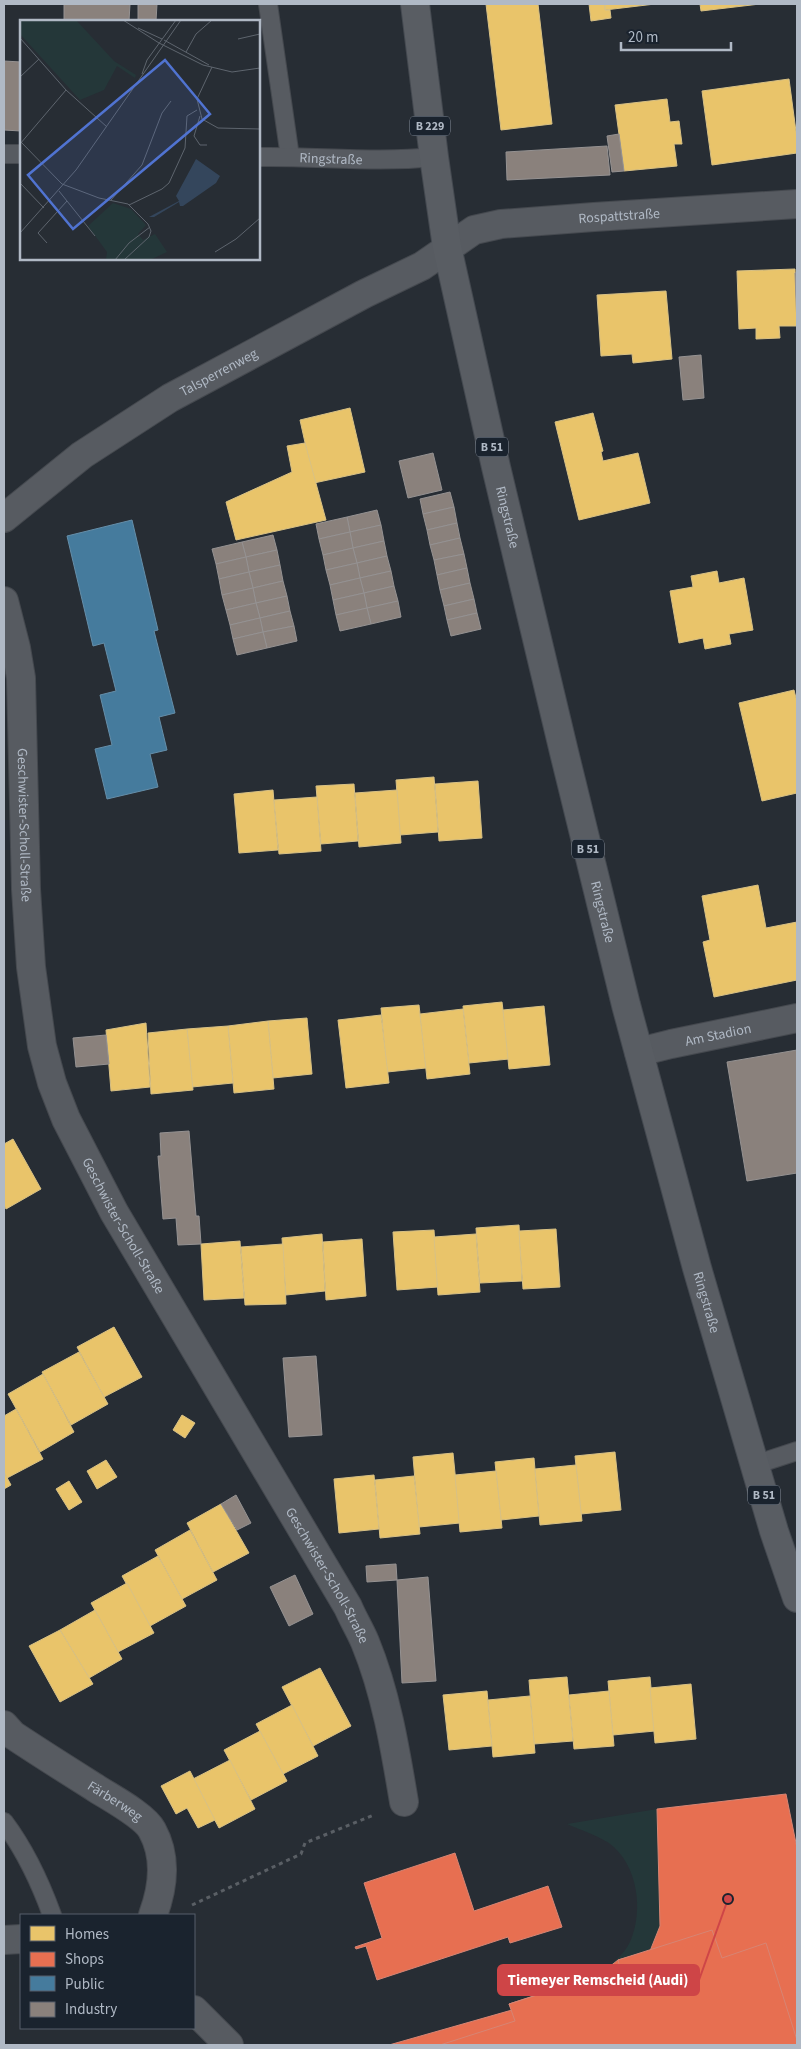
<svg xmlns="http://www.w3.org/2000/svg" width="801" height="2049" viewBox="0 0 801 2049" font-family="'Source Sans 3',sans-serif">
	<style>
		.green { fill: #243739 }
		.homes { fill: #e9c46a; stroke: #d8c185 }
		.shops { fill: #e76f51; stroke: #d68574 }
		.public { fill: #457b9d; stroke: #658ea9 }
		.industry { fill: #8a817c; stroke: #959292 }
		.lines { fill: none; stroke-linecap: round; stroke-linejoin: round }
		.service-casing { stroke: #45494f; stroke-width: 20 }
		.minor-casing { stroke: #45494f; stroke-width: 30 }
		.primary-casing { stroke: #444950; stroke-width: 30 }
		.path { stroke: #5a5f65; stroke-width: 3; stroke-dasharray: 4 4; stroke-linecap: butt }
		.service { stroke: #575b61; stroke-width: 18 }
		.minor { stroke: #575b61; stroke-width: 28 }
		.primary { stroke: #595d63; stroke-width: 28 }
		.labels { text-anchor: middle; stroke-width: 5; stroke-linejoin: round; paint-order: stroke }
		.shield { fill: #1a232e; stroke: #838c98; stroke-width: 1 }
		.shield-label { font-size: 12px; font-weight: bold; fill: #b0b9c5 }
		.street-label { font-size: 14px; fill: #b0b9c5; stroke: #1a232e }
		.inset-road { fill: none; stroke: #5e656e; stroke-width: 1 }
		.view { fill: #5073d1; fill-opacity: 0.15; stroke: #5073d1; stroke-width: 2.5 }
		.inset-edge { fill: none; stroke: #b0b9c5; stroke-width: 2.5 }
		.leader { fill: none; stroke: #ce4547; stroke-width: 2 }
		.callout-dot { fill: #ce4547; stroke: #1a232e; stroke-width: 2 }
		.callout { fill: #ce4547; stroke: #ce4547; stroke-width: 2 }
		.callout-label { font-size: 15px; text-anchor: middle; font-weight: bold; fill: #fff }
	</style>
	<rect width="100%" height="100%" fill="#272d34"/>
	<path class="green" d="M 657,1809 L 660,1926 L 650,1951 L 599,1975 C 609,1966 624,1955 630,1942 C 644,1911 638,1864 609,1843 C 596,1835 581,1830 567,1824 Z"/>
	<g class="homes">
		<polygon points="486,4 538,4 552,124 501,130"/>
		<polygon points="589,4 605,4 605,10 610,10 611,18 591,21"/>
		<polygon points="605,4 655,4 605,10"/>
		<polygon points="700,4 760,4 701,11"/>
		<polygon points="789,79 797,139 797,153 712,165 702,91"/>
		<polygon points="667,99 670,122 679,121 682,144 674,144 677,166 624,171 615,105"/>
		<polygon points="795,269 797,326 779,326 780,338 756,339 756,328 739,329 737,271"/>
		<polygon points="666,291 672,359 633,363 632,354 601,356 597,295"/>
		<polygon points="350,408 365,472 314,483 300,420"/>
		<polygon points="593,413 603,451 601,452 603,461 638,453 650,503 579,520 555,422"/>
		<polygon points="305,443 326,520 236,540 226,502 292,472 287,446"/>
		<polygon points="717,571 719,583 744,578 753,630 729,634 731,644 705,649 703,638 679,643 670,591 693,587 691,576"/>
		<polygon points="794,690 797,702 797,793 762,801 739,703"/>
		<polygon points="434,777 438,832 400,835 396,780"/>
		<polygon points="478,781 482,838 439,841 435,784"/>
		<polygon points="354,784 358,841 321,844 316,786"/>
		<polygon points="273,790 278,850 239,853 234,794"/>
		<polygon points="397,790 401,843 359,847 355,793"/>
		<polygon points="317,797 321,851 279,854 274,800"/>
		<polygon points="758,885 766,928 797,922 797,980 714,997 703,942 710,940 702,896"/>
		<polygon points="502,1002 509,1059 469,1063 463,1006"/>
		<polygon points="419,1005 426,1068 387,1072 381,1008"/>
		<polygon points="544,1006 550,1065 509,1069 503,1010"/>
		<polygon points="463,1009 470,1074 427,1079 420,1014"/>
		<polygon points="381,1015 389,1083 346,1088 338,1020"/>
		<polygon points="307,1018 312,1074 273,1078 268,1021"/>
		<polygon points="268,1021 274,1089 234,1093 228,1026"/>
		<polygon points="146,1023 150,1087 111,1091 106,1030"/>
		<polygon points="228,1026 233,1083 192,1087 187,1029"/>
		<polygon points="187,1029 193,1090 151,1094 148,1033"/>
		<polygon points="13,1139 41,1189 6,1209 4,1205 4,1144"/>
		<polygon points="519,1225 522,1281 480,1283 476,1228"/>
		<polygon points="556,1229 560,1287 523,1289 519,1231"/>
		<polygon points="434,1230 438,1287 397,1290 393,1232"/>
		<polygon points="322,1234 325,1291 286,1295 282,1238"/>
		<polygon points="476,1234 480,1292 438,1295 434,1237"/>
		<polygon points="362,1239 366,1296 326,1300 323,1242"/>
		<polygon points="240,1241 244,1298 204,1300 201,1244"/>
		<polygon points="283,1244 286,1304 245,1305 241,1247"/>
		<polygon points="114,1327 142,1377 104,1397 77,1347"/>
		<polygon points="79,1352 108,1404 71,1425 42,1372"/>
		<polygon points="43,1374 74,1432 40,1452 8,1394"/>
		<polygon points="16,1409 43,1459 7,1478 4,1472 4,1416"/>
		<polygon points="182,1415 195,1423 185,1438 173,1430"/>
		<polygon points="615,1452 621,1510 581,1514 575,1456"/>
		<polygon points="453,1453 460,1523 419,1527 413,1457"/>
		<polygon points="534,1458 539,1516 501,1520 495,1462"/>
		<polygon points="106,1460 117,1477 97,1489 87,1471"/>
		<polygon points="576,1465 582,1521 540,1525 535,1469"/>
		<polygon points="496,1471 502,1528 460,1532 455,1475"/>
		<polygon points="4,1472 11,1485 4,1489"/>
		<polygon points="374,1475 379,1529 339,1533 334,1479"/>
		<polygon points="414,1476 420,1534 380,1538 375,1480"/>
		<polygon points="69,1481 82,1502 69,1510 56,1489"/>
		<polygon points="221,1504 249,1553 213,1572 187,1523"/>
		<polygon points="190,1530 217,1580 182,1599 155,1550"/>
		<polygon points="158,1556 186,1606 150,1626 122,1576"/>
		<polygon points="127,1583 154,1633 118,1652 91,1603"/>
		<polygon points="95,1610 122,1659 89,1678 60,1630"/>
		<polygon points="60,1630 93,1684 60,1702 29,1646"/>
		<polygon points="320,1668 351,1726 313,1746 282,1687"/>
		<polygon points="567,1677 573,1741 534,1744 529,1680"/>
		<polygon points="650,1677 655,1731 613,1735 608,1681"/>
		<polygon points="691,1684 696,1739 655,1743 650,1688"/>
		<polygon points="487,1691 492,1746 449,1750 443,1695"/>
		<polygon points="609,1691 614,1746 574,1749 569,1695"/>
		<polygon points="530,1696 535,1753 493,1757 488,1700"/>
		<polygon points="292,1705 318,1756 283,1774 256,1724"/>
		<polygon points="260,1731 287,1781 251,1800 224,1750"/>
		<polygon points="230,1760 255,1809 219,1828 193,1779"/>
		<polygon points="190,1771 215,1820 198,1828 187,1808 176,1814 161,1786"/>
	</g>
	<g class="shops">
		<polygon points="786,1794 797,1848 797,2045 389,2045 512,2010 509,2004 599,1975 618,1960 650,1951 660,1926 657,1809"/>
		<polygon points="455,1853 474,1911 548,1886 562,1927 510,1943 508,1937 377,1980 366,1946 356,1949 355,1947 382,1938 364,1883"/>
		<polygon points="712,1930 722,1958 766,1943 797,2040 797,2045 440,2045 515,2021 509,2004 599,1975 600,1981 622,1975 618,1960"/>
	</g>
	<polygon class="public" points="132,520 158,630 154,631 175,713 159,717 167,750 150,754 158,787 107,799 95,749 112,745 100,695 116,691 104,643 93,646 67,536"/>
	<g class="industry">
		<polygon points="64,4 130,4 129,21 64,21"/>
		<polygon points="138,4 157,4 156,21 138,21"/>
		<polygon points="4,61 21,62 21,131 4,130"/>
		<polygon points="619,134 624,171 612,172 607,136"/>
		<polygon points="607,146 610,175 507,180 506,152"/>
		<polygon points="797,272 797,326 795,273"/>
		<polygon points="701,355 704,398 683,400 679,357"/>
		<polygon points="433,453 442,490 408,498 399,461"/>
		<polygon points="450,492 454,507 423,514 420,499"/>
		<polygon points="454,507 457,523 427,530 423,514"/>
		<polygon points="377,510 381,525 350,532 347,517"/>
		<polygon points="347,517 350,532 319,539 316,524"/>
		<polygon points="457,523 460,538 430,545 427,530"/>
		<polygon points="381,525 384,541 353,548 350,532"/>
		<polygon points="350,532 353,548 323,555 319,539"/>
		<polygon points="273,535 277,550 246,557 242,542"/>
		<polygon points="460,538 464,554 434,560 430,545"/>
		<polygon points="384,541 387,556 357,563 353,548"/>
		<polygon points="242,542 246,557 216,564 212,549"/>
		<polygon points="353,548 357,563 326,570 323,555"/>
		<polygon points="277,550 280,565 249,572 246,557"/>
		<polygon points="464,554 467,568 437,575 434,560"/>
		<polygon points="387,556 391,571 360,578 357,563"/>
		<polygon points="246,557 249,572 219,579 216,564"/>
		<polygon points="357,563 360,578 330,585 326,570"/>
		<polygon points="280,565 283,581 253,588 249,572"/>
		<polygon points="467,568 470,583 440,590 437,575"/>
		<polygon points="391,571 394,586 364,593 360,578"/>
		<polygon points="249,572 253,588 222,595 219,579"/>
		<polygon points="360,578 364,593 333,600 330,585"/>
		<polygon points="283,581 287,596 256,603 253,588"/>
		<polygon points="470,583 474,599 444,606 440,590"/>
		<polygon points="394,586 398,601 367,608 364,593"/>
		<polygon points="253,588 256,603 226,610 222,595"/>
		<polygon points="364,593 367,608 336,615 333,600"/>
		<polygon points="287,596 290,611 260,618 256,603"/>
		<polygon points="474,599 477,613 447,620 444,606"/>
		<polygon points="398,601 401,617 371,624 367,608"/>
		<polygon points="256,603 260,618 230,625 226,610"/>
		<polygon points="367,608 371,624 340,631 336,615"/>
		<polygon points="290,611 294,626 263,632 260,618"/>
		<polygon points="477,613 481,629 451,636 447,620"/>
		<polygon points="260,618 263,632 233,639 230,625"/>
		<polygon points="294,626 297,641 267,648 263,632"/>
		<polygon points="263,632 267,648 237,655 233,639"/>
		<polygon points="106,1035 109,1064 76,1067 73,1038"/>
		<polygon points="797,1050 797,1173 747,1181 727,1062"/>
		<polygon points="189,1131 196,1216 199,1216 201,1244 178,1245 176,1218 163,1219 158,1156 161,1156 160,1133"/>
		<polygon points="316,1356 322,1435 289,1437 283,1358"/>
		<polygon points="236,1495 251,1523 237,1530 221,1504"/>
		<polygon points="396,1564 397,1580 367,1582 366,1566"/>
		<polygon points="295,1575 313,1614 289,1626 270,1587"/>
		<polygon points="428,1577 436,1681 402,1683 397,1580"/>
	</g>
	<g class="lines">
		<defs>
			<g id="service">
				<polyline points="268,4 290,157"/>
				<polyline points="4,154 21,154"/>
				<path id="s1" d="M 259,157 C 317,156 375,163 434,157"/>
				<polyline points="754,1465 797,1451"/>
				<path d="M 4,1822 C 25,1850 40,1882 52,1915"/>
			</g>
			<g id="minor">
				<path id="s2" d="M 4,518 L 82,455 L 170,398 L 364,294 L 422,266 L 474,230 L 501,224 L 594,217 L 797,204"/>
				<path id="s3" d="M 4,601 L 16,648 L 21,678 L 26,889 L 31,967 L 42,1046 L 52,1083 L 66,1119 L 114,1212 L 348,1607 C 353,1619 360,1630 365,1642 C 386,1693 395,1748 404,1802"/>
				<path id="s4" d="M 639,1052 L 671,1044 L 797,1018"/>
				<path id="s5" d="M 4,1725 L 13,1735 C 40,1753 67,1770 94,1787 C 109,1797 144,1815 152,1830 C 167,1857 163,1888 153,1915"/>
				<polyline points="4,1940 21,1939"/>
				<polyline points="194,2010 229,2045"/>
			</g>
			<g id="primary">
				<path id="s6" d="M 415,4 L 434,157 L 447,247 L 496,467 L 564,752 L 626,1005 L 697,1268 L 774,1531 L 797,1598"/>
			</g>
		</defs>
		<use href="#service" class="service-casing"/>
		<use href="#minor" class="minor-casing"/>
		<use href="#primary" class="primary-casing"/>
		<polyline class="path" points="192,1905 301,1854 305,1843 374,1815"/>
		<use href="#service" class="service"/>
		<use href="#minor" class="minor"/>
		<use href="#primary" class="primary"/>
	</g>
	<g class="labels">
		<g class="shield">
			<rect x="410" y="116.5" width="40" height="19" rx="4"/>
			<rect x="476" y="437.5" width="32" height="19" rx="4"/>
			<rect x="572" y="839.5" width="32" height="19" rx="4"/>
			<rect x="748" y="1485.5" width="32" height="19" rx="4"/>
		</g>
		<g class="shield-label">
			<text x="430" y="130">B 229</text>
			<text x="492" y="451">B 51</text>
			<text x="588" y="853">B 51</text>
			<text x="764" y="1499">B 51</text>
		</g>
		<g class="street-label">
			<text dy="5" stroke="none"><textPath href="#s1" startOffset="72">Ringstraße</textPath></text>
			<text dy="5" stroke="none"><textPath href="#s2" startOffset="699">Rospattstraße</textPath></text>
			<text dy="5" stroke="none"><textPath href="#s2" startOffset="260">Talsperrenweg</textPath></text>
			<text dy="5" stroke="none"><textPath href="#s6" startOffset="522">Ringstraße</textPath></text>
			<text dy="5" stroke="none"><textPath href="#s3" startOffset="226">Geschwister-Scholl-Straße</textPath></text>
			<text dy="5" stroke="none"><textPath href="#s6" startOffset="928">Ringstraße</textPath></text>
			<text dy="5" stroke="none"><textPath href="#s4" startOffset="81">Am Stadion</textPath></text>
			<text dy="5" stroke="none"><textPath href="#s3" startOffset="646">Geschwister-Scholl-Straße</textPath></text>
			<text dy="5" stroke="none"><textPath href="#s6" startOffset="1332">Ringstraße</textPath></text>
			<text dy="5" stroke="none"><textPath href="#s3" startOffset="1051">Geschwister-Scholl-Straße</textPath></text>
			<text dy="5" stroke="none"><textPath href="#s5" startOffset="135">Färberweg</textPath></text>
		</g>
	</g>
	<g transform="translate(20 20)">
		<rect width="240" height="240" fill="#272d34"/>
		<path d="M 0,0 L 56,0 L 94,41 L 116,55 L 115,58 L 97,46 L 84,70 L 60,80 L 0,14 ZM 93,183 L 111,189 L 126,205 L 118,214 L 123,220 L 135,214 L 147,232 L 130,240 L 86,240 L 87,232 L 68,206 Z" fill="#243739"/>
		<path d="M 176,139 L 200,156 L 196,163 L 163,186 L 160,186 L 159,182 L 134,197 L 129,197 L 159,181 L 156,176 Z" fill="#34465c"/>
		<path class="inset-road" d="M 103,0 L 139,23M 118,8 L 142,19M 0,18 L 46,70 L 87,107M 218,19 L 240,14M 144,20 L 189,45M 139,23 L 183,45 L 212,52 L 240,48M 166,32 L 176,14 L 192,0M 192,47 L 177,79 L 182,99 L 198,108 L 240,109M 122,54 L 127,40 L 156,0M 0,57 L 19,39M 180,96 L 174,116 L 180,125 L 187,125M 0,121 L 42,164 L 79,178 L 108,184 L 128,204 L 131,211 L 129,217 L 104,240M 0,124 L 46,70M 0,163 L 24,188M 39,171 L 75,216M 91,180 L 122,145 L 142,93 L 151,81M 109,185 L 142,169 L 149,163 L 165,128 L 167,96 L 177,90M 0,213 L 56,150 L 161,0M 27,223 L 18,213 L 47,181M 195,232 L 216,219 L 240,198M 95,240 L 109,223 L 130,207"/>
		<path class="view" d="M 145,40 L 190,94 L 53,209 L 8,155 Z"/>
		<rect width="240" height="240" class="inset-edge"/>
	</g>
	<path class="leader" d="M728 1899L699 1980"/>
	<circle class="callout-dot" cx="728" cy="1899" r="5"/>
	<rect class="callout" x="498" y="1965" width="201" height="30" rx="5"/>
	<g class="callout-label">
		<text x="598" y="1985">Tiemeyer Remscheid (Audi)</text>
	</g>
	<rect width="801" height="2049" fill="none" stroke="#b0b9c5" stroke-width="10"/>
	<rect x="20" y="1914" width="175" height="115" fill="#1a232e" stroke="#565f6a"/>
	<rect x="30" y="1926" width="25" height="15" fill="#e9c46a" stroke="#565f6a"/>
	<text x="65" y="1939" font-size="15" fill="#b0b9c5">Homes</text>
	<rect x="30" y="1952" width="25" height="15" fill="#e76f51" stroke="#565f6a"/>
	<text x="65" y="1964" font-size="15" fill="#b0b9c5">Shops</text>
	<rect x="30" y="1976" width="25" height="15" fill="#457b9d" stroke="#565f6a"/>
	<text x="65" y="1989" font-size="15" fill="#b0b9c5">Public</text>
	<rect x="30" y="2002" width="25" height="15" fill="#8a817c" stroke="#565f6a"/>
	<text x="65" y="2014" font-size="15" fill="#b0b9c5">Industry</text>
	<path d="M621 42v8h110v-8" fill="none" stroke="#b0b9c5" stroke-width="2.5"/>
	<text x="628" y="42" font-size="15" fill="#b0b9c5" stroke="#1a232e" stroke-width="4" paint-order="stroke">20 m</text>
</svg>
